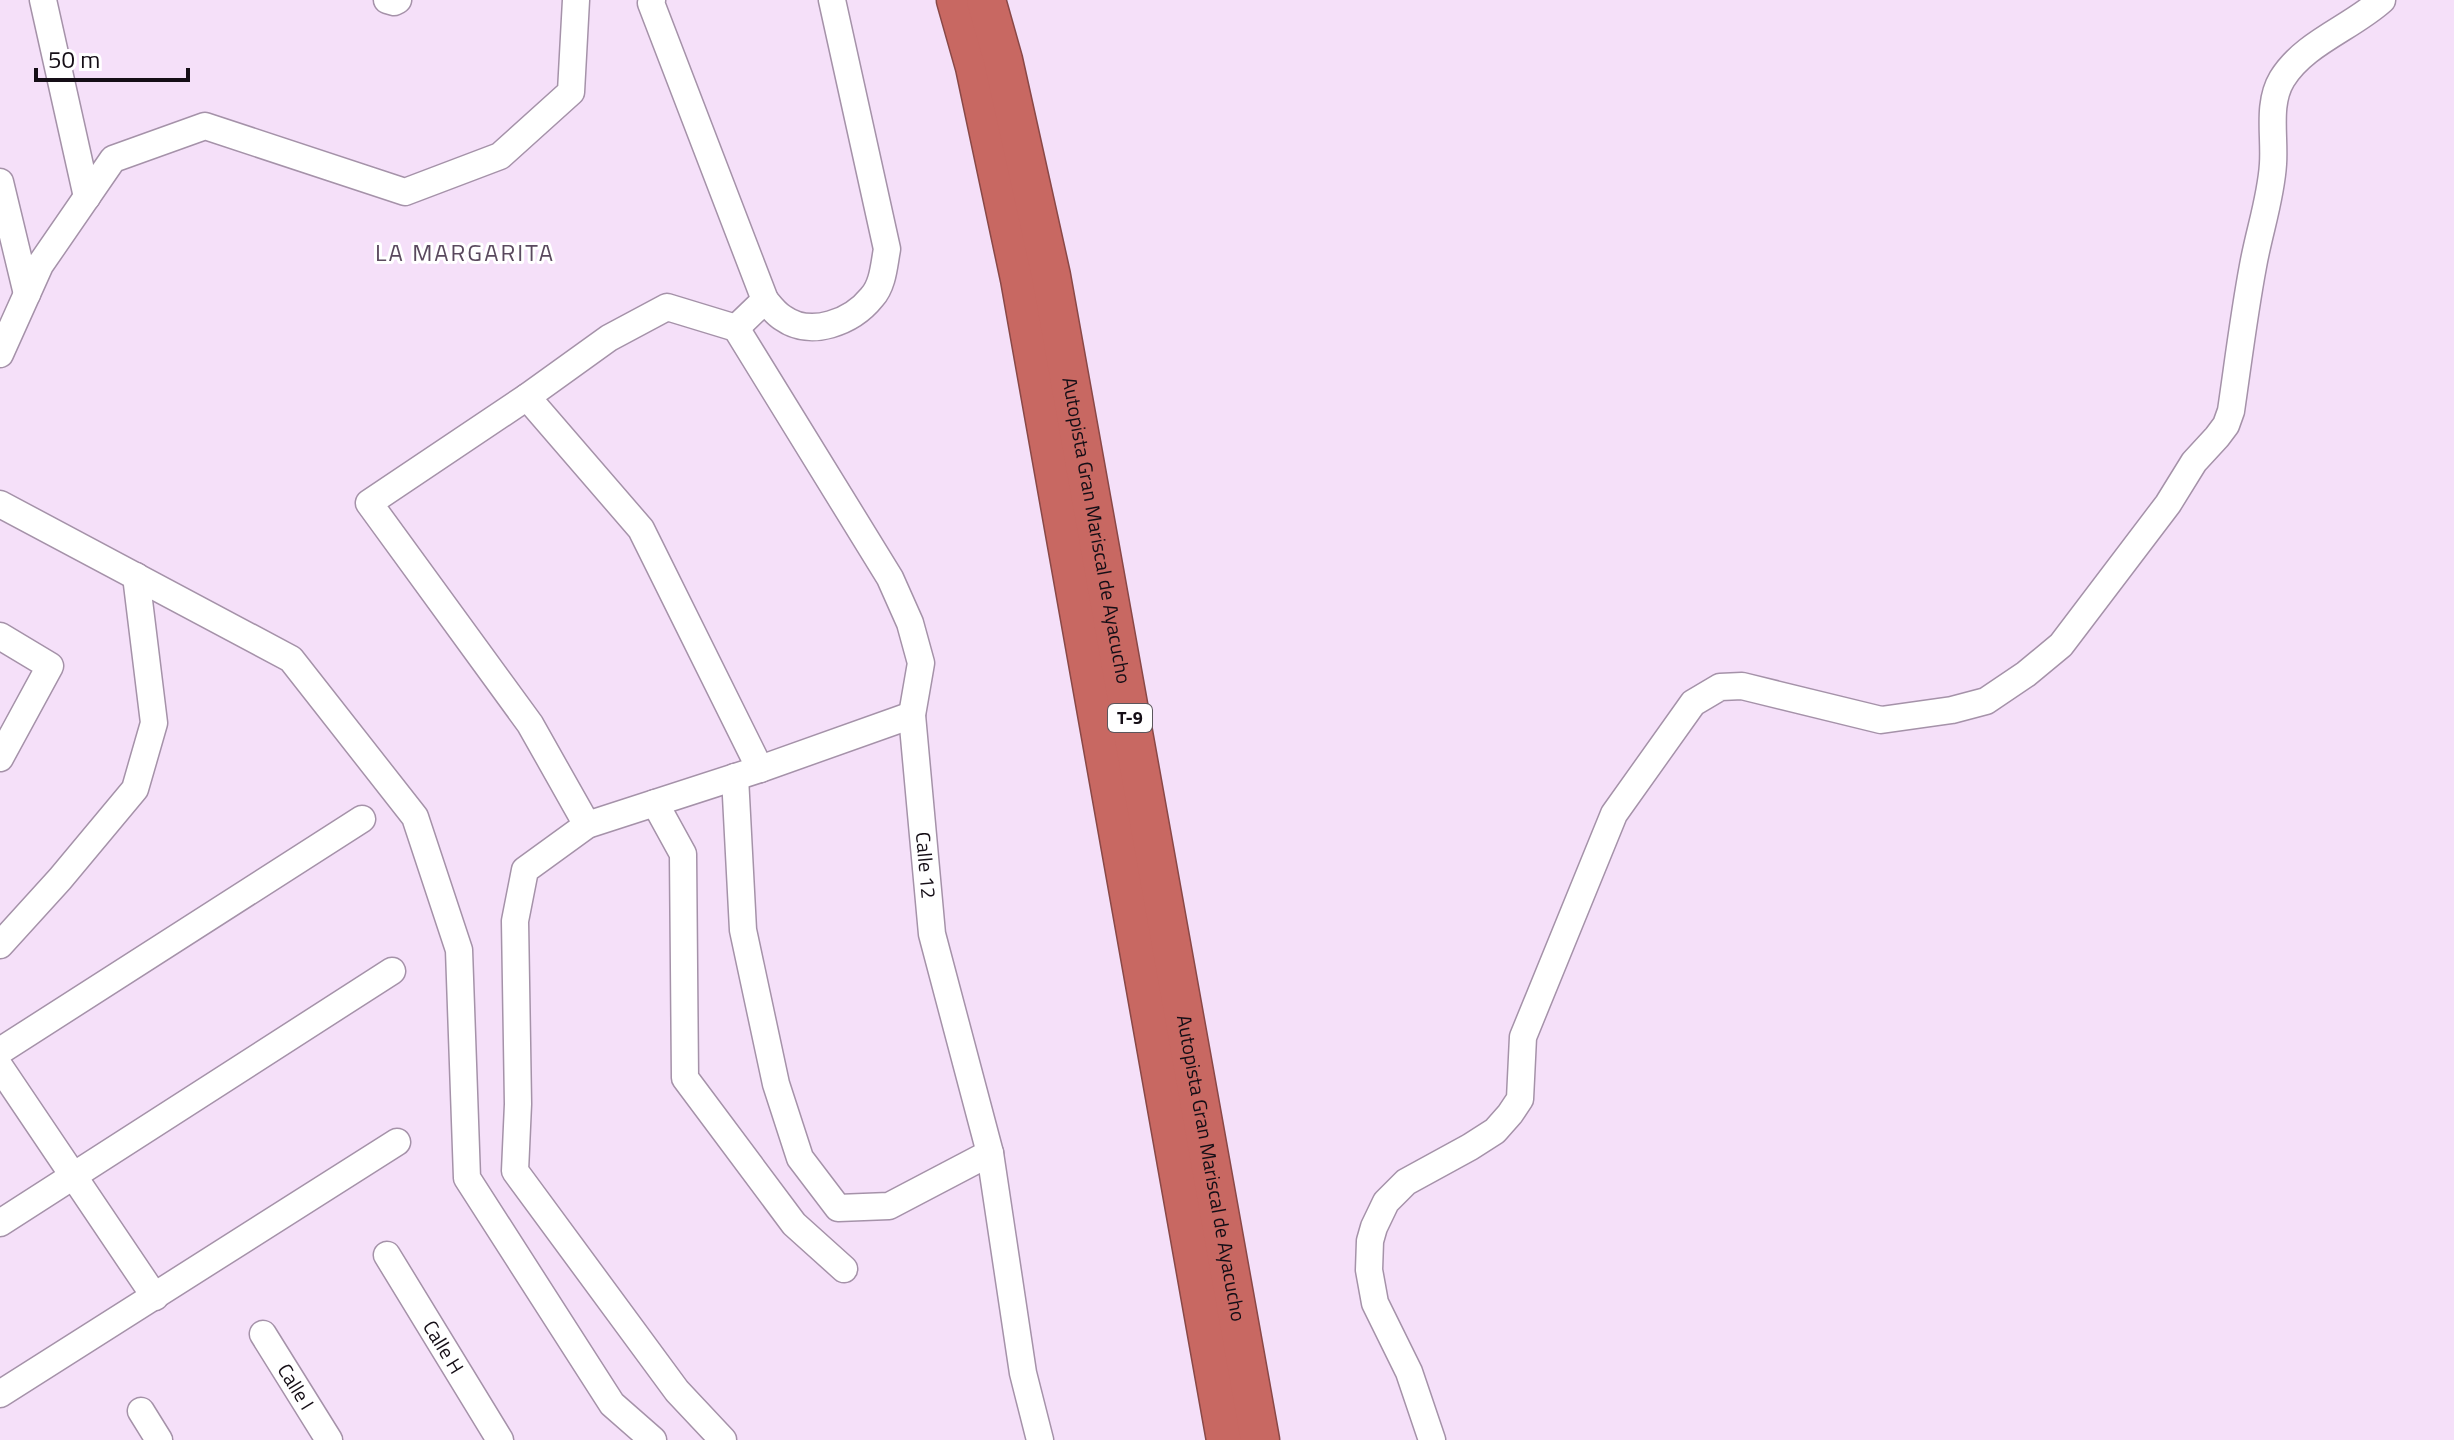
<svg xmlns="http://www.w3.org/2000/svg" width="2454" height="1440" viewBox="0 0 2454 1440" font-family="'Titillium Web',sans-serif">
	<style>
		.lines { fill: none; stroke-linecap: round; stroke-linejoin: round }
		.minor-casing { stroke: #a592a9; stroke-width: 29 }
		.highway-casing { stroke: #894847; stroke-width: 41 }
		.minor { stroke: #fff; stroke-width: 26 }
		.highway { stroke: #c86862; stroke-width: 38 }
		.labels { text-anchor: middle; stroke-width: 6; stroke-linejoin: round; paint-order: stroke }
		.shield { fill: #fff; stroke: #5b565c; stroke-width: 2 }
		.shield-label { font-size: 18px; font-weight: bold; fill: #150e16 }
		.street-label { font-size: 20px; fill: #150e16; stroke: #fff }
		.quarter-label { font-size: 24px; letter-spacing: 2px; fill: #5a495e; stroke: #fff }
	</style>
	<rect width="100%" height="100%" fill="#f5e0f9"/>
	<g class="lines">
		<defs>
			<g id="minor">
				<polyline points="43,0 87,197"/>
				<polyline points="387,0 394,2 398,0"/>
				<polyline points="652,0 651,3 765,300 736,328"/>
				<polyline points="0,182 27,294"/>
				<path d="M 765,300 C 770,306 776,314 783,318 C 811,338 852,322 872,297 C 883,285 884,265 887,249 L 832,0"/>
				<path id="s1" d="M 736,328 L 890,578 L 910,623 L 921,663 L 912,715 L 932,934 L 990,1153 L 1023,1373 L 1040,1440"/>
				<polyline points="0,354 40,265 113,159 205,126 405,192 500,156 571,92 576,0"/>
				<polyline points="527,397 641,529 760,769"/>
				<polyline points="0,504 291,659 415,817 459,950 467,1178 612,1404 653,1440"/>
				<polyline points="0,636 50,666 0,758"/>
				<polyline points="735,777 743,930 776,1084 800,1158 838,1208 889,1206 990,1153"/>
				<polyline points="655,803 683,854 685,1078 794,1224 844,1269"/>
				<polyline points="587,825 530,724 369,503 527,397 609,338 667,307 736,328"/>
				<polyline points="0,945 60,879 135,789 154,723 136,576"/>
				<polyline points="0,1051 362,819"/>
				<polyline points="0,1067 155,1297"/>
				<polyline points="0,1223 392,971"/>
				<path id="s2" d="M 387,1255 L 500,1440"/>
				<path id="s3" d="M 263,1334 L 329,1440"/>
				<polyline points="0,1394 397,1142"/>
				<polyline points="141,1411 159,1440"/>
				<polyline points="723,1440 677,1391 515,1171 518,1104 515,921 525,870 587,825 760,769 912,715"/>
				<path d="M 1432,1440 L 1409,1372 L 1375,1303 L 1369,1270 L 1370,1241 L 1374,1227 L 1386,1202 L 1406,1182 L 1470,1147 L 1495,1131 L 1510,1114 L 1520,1099 L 1523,1037 L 1614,814 L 1693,703 L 1720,687 L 1742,686 L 1881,720 L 1952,710 L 1986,701 L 2026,674 L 2061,645 L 2168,504 L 2194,462 L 2217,437 L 2226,425 L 2231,411 C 2238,363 2244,314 2253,266 C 2259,232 2271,198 2273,164 C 2275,136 2267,104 2282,79 C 2304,43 2351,28 2382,0"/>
			</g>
			<g id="highway">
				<polyline points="956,0 975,67 1020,279 1226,1440"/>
				<path id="s4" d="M 986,0 L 1003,60 L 1051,276 L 1260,1440"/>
			</g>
		</defs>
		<use href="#minor" class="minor-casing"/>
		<use href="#highway" class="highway-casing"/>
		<use href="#minor" class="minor"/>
		<use href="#highway" class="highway"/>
	</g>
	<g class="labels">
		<rect class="shield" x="1108" y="704" width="44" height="28" rx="6"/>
		<g class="shield-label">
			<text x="1130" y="724">T-9</text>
		</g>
		<g class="street-label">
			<text dy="7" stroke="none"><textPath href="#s4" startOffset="542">Autopista Gran Mariscal de Ayacucho</textPath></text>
			<text dy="7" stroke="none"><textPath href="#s1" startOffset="588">Calle 12</textPath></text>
			<text dy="7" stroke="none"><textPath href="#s4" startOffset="1190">Autopista Gran Mariscal de Ayacucho</textPath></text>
			<text dy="7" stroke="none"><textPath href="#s2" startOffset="108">Calle H</textPath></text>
			<text dy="7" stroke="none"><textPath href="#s3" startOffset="62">Calle I</textPath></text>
		</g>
		<g class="quarter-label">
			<text x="465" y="261">LA MARGARITA</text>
		</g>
	</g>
	<path d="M36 68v12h152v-12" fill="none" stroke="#150e16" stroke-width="4"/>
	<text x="48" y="68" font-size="24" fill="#150e16" stroke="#ffffff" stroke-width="6" paint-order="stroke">50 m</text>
</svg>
